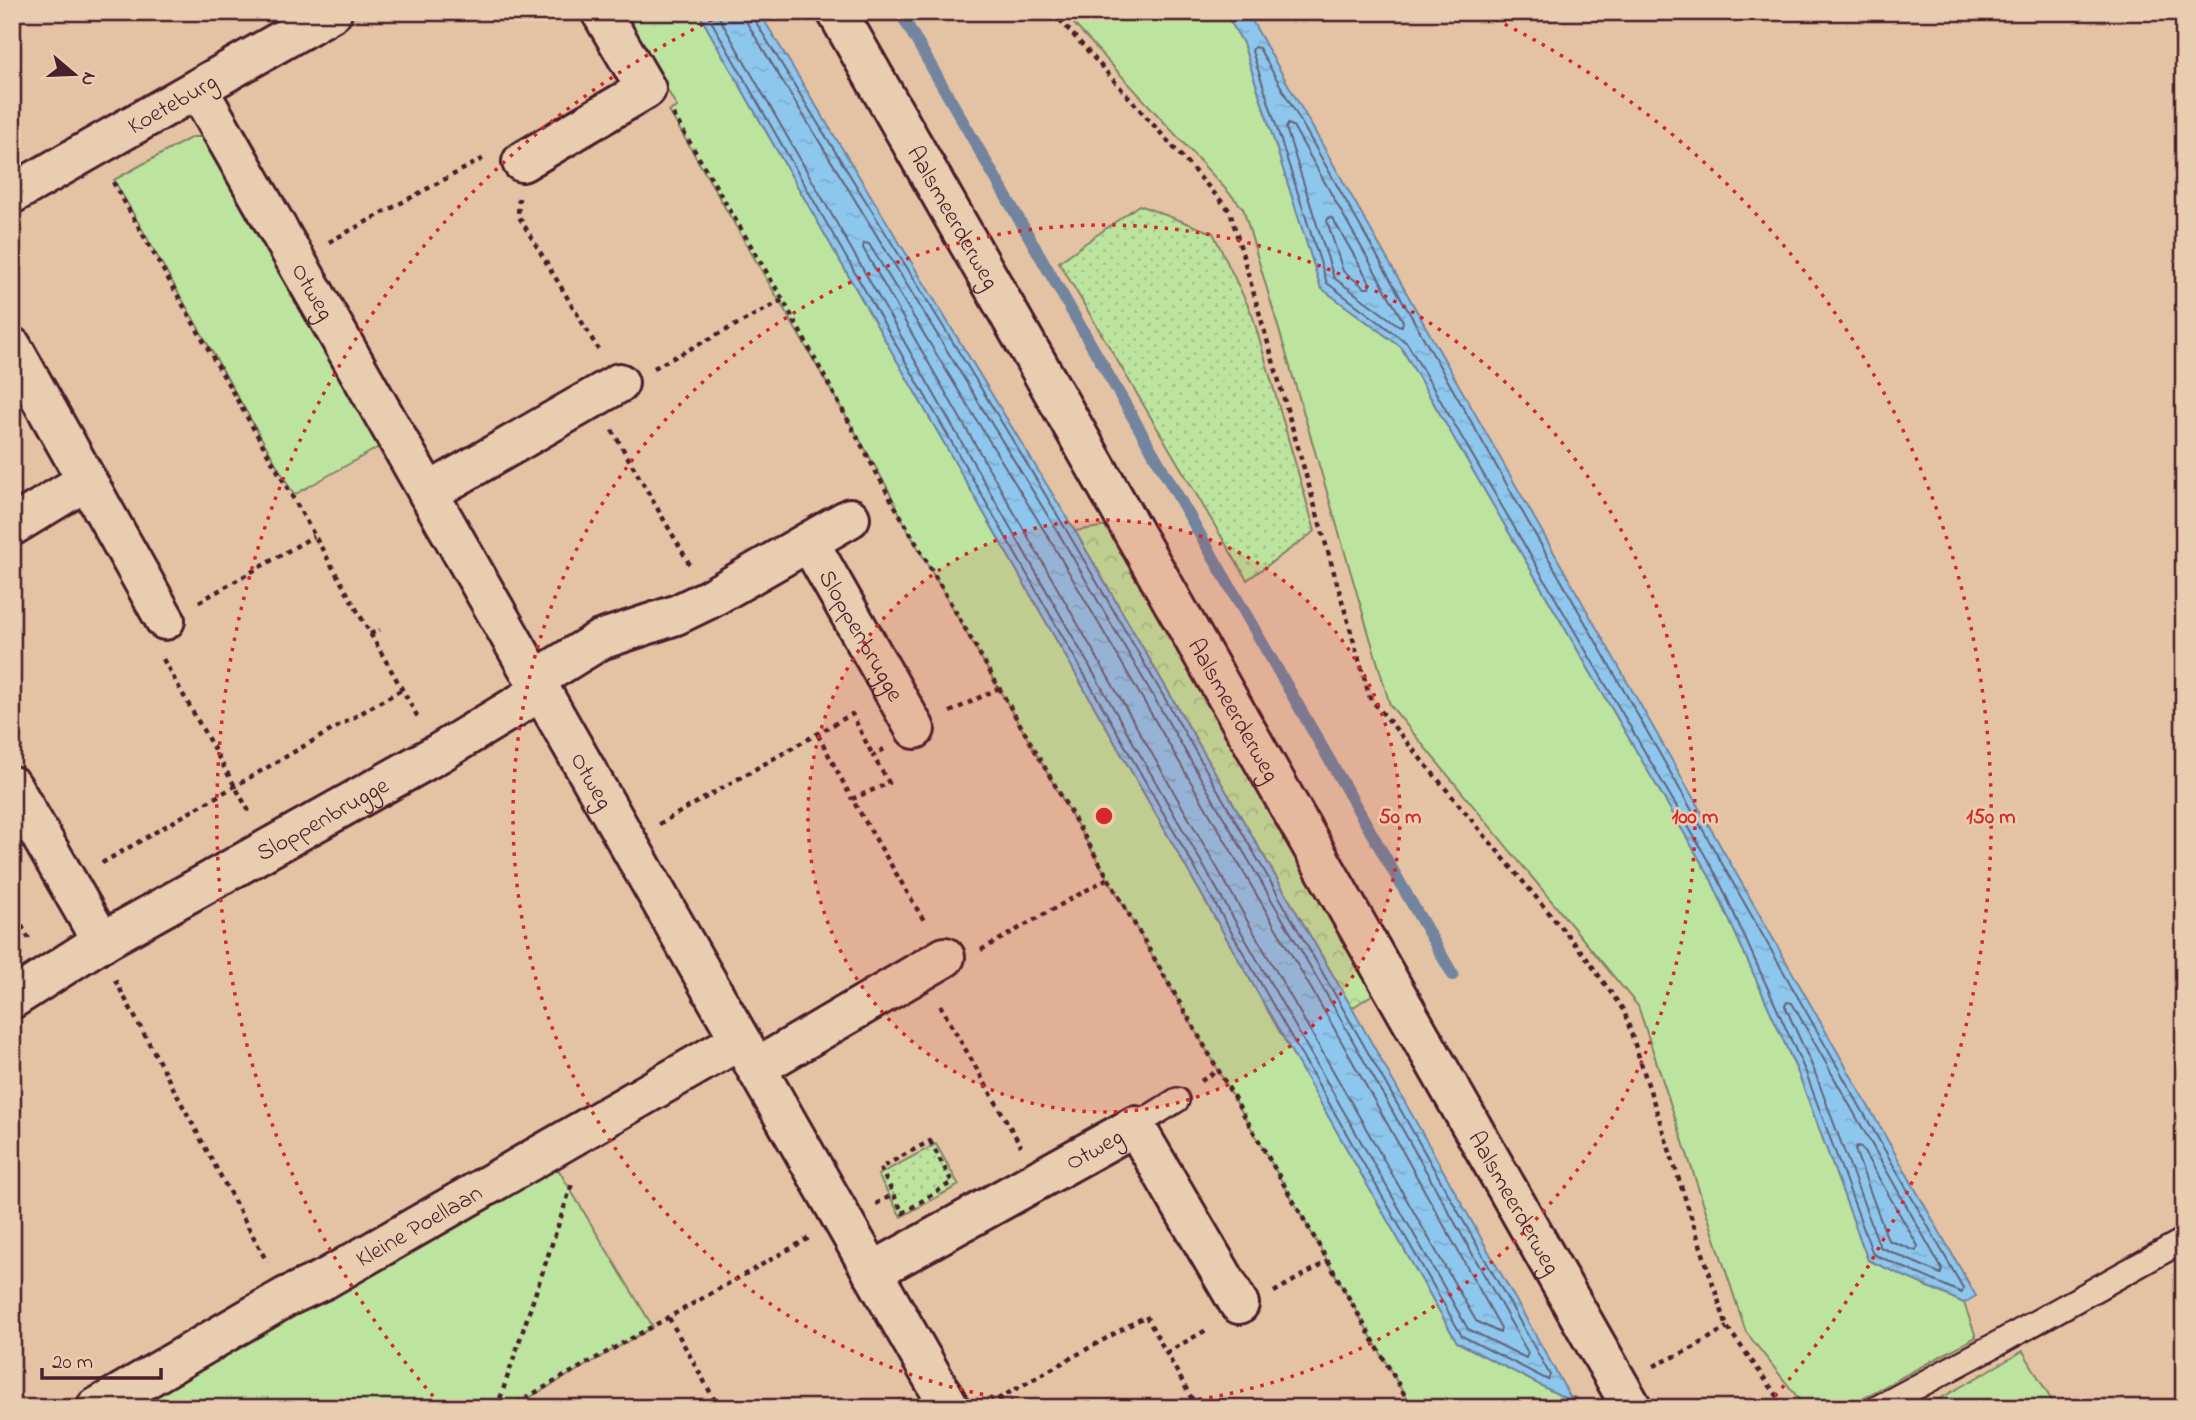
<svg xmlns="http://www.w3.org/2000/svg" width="2196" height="1420" viewBox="0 0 2196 1420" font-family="'Indie Flower',sans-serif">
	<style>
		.grass { fill: #bce49f; stroke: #838265; stroke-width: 2 }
		.forest { fill: url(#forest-crowns); stroke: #838265; stroke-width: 2 }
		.park { fill: url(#park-dots); stroke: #838265; stroke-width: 2 }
		.water { fill: url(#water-ripples); stroke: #73849f; stroke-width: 2 }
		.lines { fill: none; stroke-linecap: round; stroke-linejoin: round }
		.shore { stroke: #656279; stroke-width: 2 }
		.stream { stroke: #73849f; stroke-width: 12 }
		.service-casing { stroke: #4a1f2b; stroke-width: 28 }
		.minor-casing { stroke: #4a1f2b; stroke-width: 44 }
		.tertiary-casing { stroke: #4a1f2b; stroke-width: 44 }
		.path { stroke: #4a1f2b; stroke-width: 4.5; stroke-dasharray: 5 5; stroke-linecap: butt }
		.service { stroke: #e9cdb0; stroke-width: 23 }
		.minor { stroke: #e9cdb0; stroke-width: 38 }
		.tertiary { stroke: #e9cdb0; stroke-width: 38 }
		.ring { fill: none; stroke: #d62828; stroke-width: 3.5; stroke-dasharray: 3.5 7 }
		.labels { text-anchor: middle; stroke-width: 5; stroke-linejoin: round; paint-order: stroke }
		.street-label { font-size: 24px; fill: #4a1f2b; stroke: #e9cdb0 }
		.centre { fill: #d62828; stroke: #e9cdb0; stroke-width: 3.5 }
		.ring-label { font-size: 21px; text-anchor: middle; font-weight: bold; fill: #d62828; stroke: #e9cdb0; stroke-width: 5; stroke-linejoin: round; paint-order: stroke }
	</style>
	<defs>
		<pattern id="forest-crowns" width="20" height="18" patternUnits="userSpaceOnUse" patternTransform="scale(1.75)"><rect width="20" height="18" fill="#bce49f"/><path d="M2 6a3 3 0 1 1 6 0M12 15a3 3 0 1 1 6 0" fill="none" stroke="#a3c389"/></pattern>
		<pattern id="park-dots" width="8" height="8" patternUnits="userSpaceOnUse" patternTransform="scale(1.75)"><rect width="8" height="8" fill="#bce49f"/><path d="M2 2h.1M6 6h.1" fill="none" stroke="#a3c389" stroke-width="1.8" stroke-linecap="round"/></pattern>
		<pattern id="water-ripples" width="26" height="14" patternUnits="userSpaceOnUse" patternTransform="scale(1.75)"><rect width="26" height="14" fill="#8ec7ed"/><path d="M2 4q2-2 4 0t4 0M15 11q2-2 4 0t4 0" fill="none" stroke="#7caacb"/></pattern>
	</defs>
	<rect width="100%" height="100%" fill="#e4c3a5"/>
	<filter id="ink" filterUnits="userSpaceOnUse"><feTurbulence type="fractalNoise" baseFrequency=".0143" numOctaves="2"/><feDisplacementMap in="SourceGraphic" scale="14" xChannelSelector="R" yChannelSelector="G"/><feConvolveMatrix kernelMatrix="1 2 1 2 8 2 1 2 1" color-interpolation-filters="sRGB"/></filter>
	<g filter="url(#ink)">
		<g class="grass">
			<polygon points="624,12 698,12 1457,1342 1573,1402 1575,1408 1412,1408 906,527 887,487 669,111 677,107"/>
			<polygon points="1063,12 1225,12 1243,43 1321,288 1401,347 1711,879 1799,1075 1868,1260 1964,1303 1976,1337 1845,1408 1806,1408 1746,1332 1638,1006 1390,705 1243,208"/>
			<polygon points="192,137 205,137 386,443 294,495 114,180"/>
			<polygon points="555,1164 653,1327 511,1408 127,1408"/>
			<polygon points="2023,1351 2056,1408 1924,1408"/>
		</g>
		<polygon class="forest" points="1107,526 1373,994 1352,1008 1075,531"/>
		<g class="park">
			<polygon points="1139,205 1213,233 1252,314 1315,531 1247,580 1059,262"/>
			<polygon points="936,1144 959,1185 901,1217 878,1175"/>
		</g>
		<g class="water">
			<polygon points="698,12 759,12 1075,531 1352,1008 1573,1402 1457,1342"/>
			<polygon points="1225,12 1247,12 1976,1296 1964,1303 1868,1260 1799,1075 1711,879 1401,347 1321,288 1243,43"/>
		</g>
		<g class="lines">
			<g class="shore">
				<path d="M 706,12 L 1462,1336 L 1548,1380 L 1550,1375 C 1393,1095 1234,815 1071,538 C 968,363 859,192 754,19 L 753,12"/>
				<polyline points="716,12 1468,1329 1526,1358 1528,1353 1339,1016 1062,539 747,23 745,12"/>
				<polygon points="1254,47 1259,48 1963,1288 1962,1293 1873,1254 1806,1073 1717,876 1407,343 1327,283 1252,51"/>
				<polygon points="1288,124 1293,126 1403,321 1402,326 1398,325 1334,278 1286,128"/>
				<polygon points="1329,217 1333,219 1370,283 1369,288 1365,288 1343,271 1327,221"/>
				<polygon points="864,243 869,244 1053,545 1330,1021 1501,1328 1500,1333 1476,1321 863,248"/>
				<polygon points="1787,1002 1792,1003 1942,1269 1941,1274 1880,1247 1814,1070 1785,1006"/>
				<polygon points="1857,1146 1861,1147 1918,1246 1916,1251 1888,1240 1855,1150"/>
			</g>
			<g class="stream">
				<polyline points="900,12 1453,975"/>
				<polyline points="1573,1402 1576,1408"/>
			</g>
			<defs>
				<g id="service">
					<polyline points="1135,1126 1177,1100"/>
					<polyline points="1877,1408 1995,1345 2184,1240"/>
				</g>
				<g id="minor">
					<path id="s1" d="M 198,89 L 950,1408"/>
					<polyline points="522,162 646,89 601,12"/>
					<path id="s2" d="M 12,194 L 332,12"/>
					<polyline points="12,347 165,620"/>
					<polyline points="428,493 619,383"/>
					<polyline points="12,526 86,481"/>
					<path id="s3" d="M 809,542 L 915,729"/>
					<polyline points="535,680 600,640 676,615 709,599 850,518"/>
					<polyline points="12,786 102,942"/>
					<path id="s4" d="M 12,999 L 96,945 L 439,753 L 541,691"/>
					<polyline points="756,1068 945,957"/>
					<path id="s5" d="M 872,1272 L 1135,1126 L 1239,1304"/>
					<path id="s6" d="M 96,1408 L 286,1297 L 325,1279 L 740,1040"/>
				</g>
				<g id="tertiary">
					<path id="s7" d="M 837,12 L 1632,1408"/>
				</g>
			</defs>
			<use href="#service" class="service-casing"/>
			<use href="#minor" class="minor-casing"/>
			<use href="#tertiary" class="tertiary-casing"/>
			<g class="path">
				<polyline points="1053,12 1230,211 1370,698 1585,956 1624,1011 1727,1327 1786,1408"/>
				<polyline points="673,114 783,300 888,494 1412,1408"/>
				<polyline points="113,182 419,719"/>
				<polyline points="519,198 518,215 598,349"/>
				<polyline points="329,242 484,158"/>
				<polyline points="654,368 783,300"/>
				<polyline points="612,430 690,565"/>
				<polyline points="199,602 314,536"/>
				<polyline points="370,634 380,630"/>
				<polyline points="163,659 250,813"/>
				<polyline points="950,712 999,688"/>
				<polyline points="12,729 22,745 19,749"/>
				<polyline points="818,735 852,799"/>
				<polyline points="884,749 873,756 889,783 852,799 926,924"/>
				<polyline points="659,824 852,714 873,756"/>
				<polyline points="102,863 401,690"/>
				<polyline points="12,908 30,941"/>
				<polyline points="981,950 1108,878"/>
				<polyline points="115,980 267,1262"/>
				<polyline points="940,1005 1021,1146"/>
				<polyline points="1201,1081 1218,1070"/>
				<polygon points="930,1141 952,1182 903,1213 880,1168"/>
				<polyline points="876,1204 894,1194"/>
				<polyline points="1274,1292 1328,1261"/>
				<polyline points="669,1318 719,1408"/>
				<polyline points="1166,1353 1208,1329"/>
				<polyline points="1654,1366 1693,1348 1727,1327"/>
				<polyline points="989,1404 1146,1316 1197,1408"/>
				<polyline points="497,1408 572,1184"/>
				<polyline points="508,1408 809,1238"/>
			</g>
			<use href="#service" class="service"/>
			<use href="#minor" class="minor"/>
			<use href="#tertiary" class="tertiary"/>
		</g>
	</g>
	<circle cx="1104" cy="816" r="296" fill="#d62828" fill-opacity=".12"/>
	<g class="ring">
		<circle cx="1104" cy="816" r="296"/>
		<circle cx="1104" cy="816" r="591"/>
		<path d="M440 1404A887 887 0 0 1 722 15M1486 15A887 887 0 0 1 1768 1404"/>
	</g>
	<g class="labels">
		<g class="street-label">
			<text dy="8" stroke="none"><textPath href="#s2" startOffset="184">Koeteburg</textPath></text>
			<text dy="8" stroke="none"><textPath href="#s7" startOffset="236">Aalsmeerderweg</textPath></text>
			<text dy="8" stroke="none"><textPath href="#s1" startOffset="233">Otweg</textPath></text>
			<text dy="8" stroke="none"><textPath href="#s3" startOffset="107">Sloppenbrugge</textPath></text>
			<text dy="8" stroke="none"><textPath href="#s7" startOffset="803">Aalsmeerderweg</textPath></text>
			<text dy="8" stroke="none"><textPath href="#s1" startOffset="796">Otweg</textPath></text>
			<text dy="8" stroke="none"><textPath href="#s4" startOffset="359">Sloppenbrugge</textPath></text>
			<text dy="8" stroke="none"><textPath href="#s5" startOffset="254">Otweg</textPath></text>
			<text dy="8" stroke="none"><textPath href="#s7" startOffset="1370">Aalsmeerderweg</textPath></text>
			<text dy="8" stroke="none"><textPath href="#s6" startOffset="371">Kleine Poellaan</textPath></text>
		</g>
	</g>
	<circle cx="1104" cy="816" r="10" class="centre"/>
	<g class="ring-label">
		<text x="1400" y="823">50 m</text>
		<text x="1695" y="823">100 m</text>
		<text x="1991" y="823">150 m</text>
	</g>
	<rect width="2196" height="1420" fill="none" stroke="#e9cdb0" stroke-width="42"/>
	<rect x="21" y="21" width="2154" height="1378" fill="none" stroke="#4a1f2b" stroke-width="2.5" filter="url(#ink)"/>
	<g transform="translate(74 74) rotate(109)" stroke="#e9cdb0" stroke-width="5" paint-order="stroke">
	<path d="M0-5L12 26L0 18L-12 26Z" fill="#4a1f2b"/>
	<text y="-10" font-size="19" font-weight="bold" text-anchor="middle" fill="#4a1f2b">N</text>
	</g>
	<path d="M42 1368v10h119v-10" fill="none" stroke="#4a1f2b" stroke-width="3.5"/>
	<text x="52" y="1368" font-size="21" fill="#4a1f2b" stroke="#e9cdb0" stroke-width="5" paint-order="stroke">20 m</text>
</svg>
